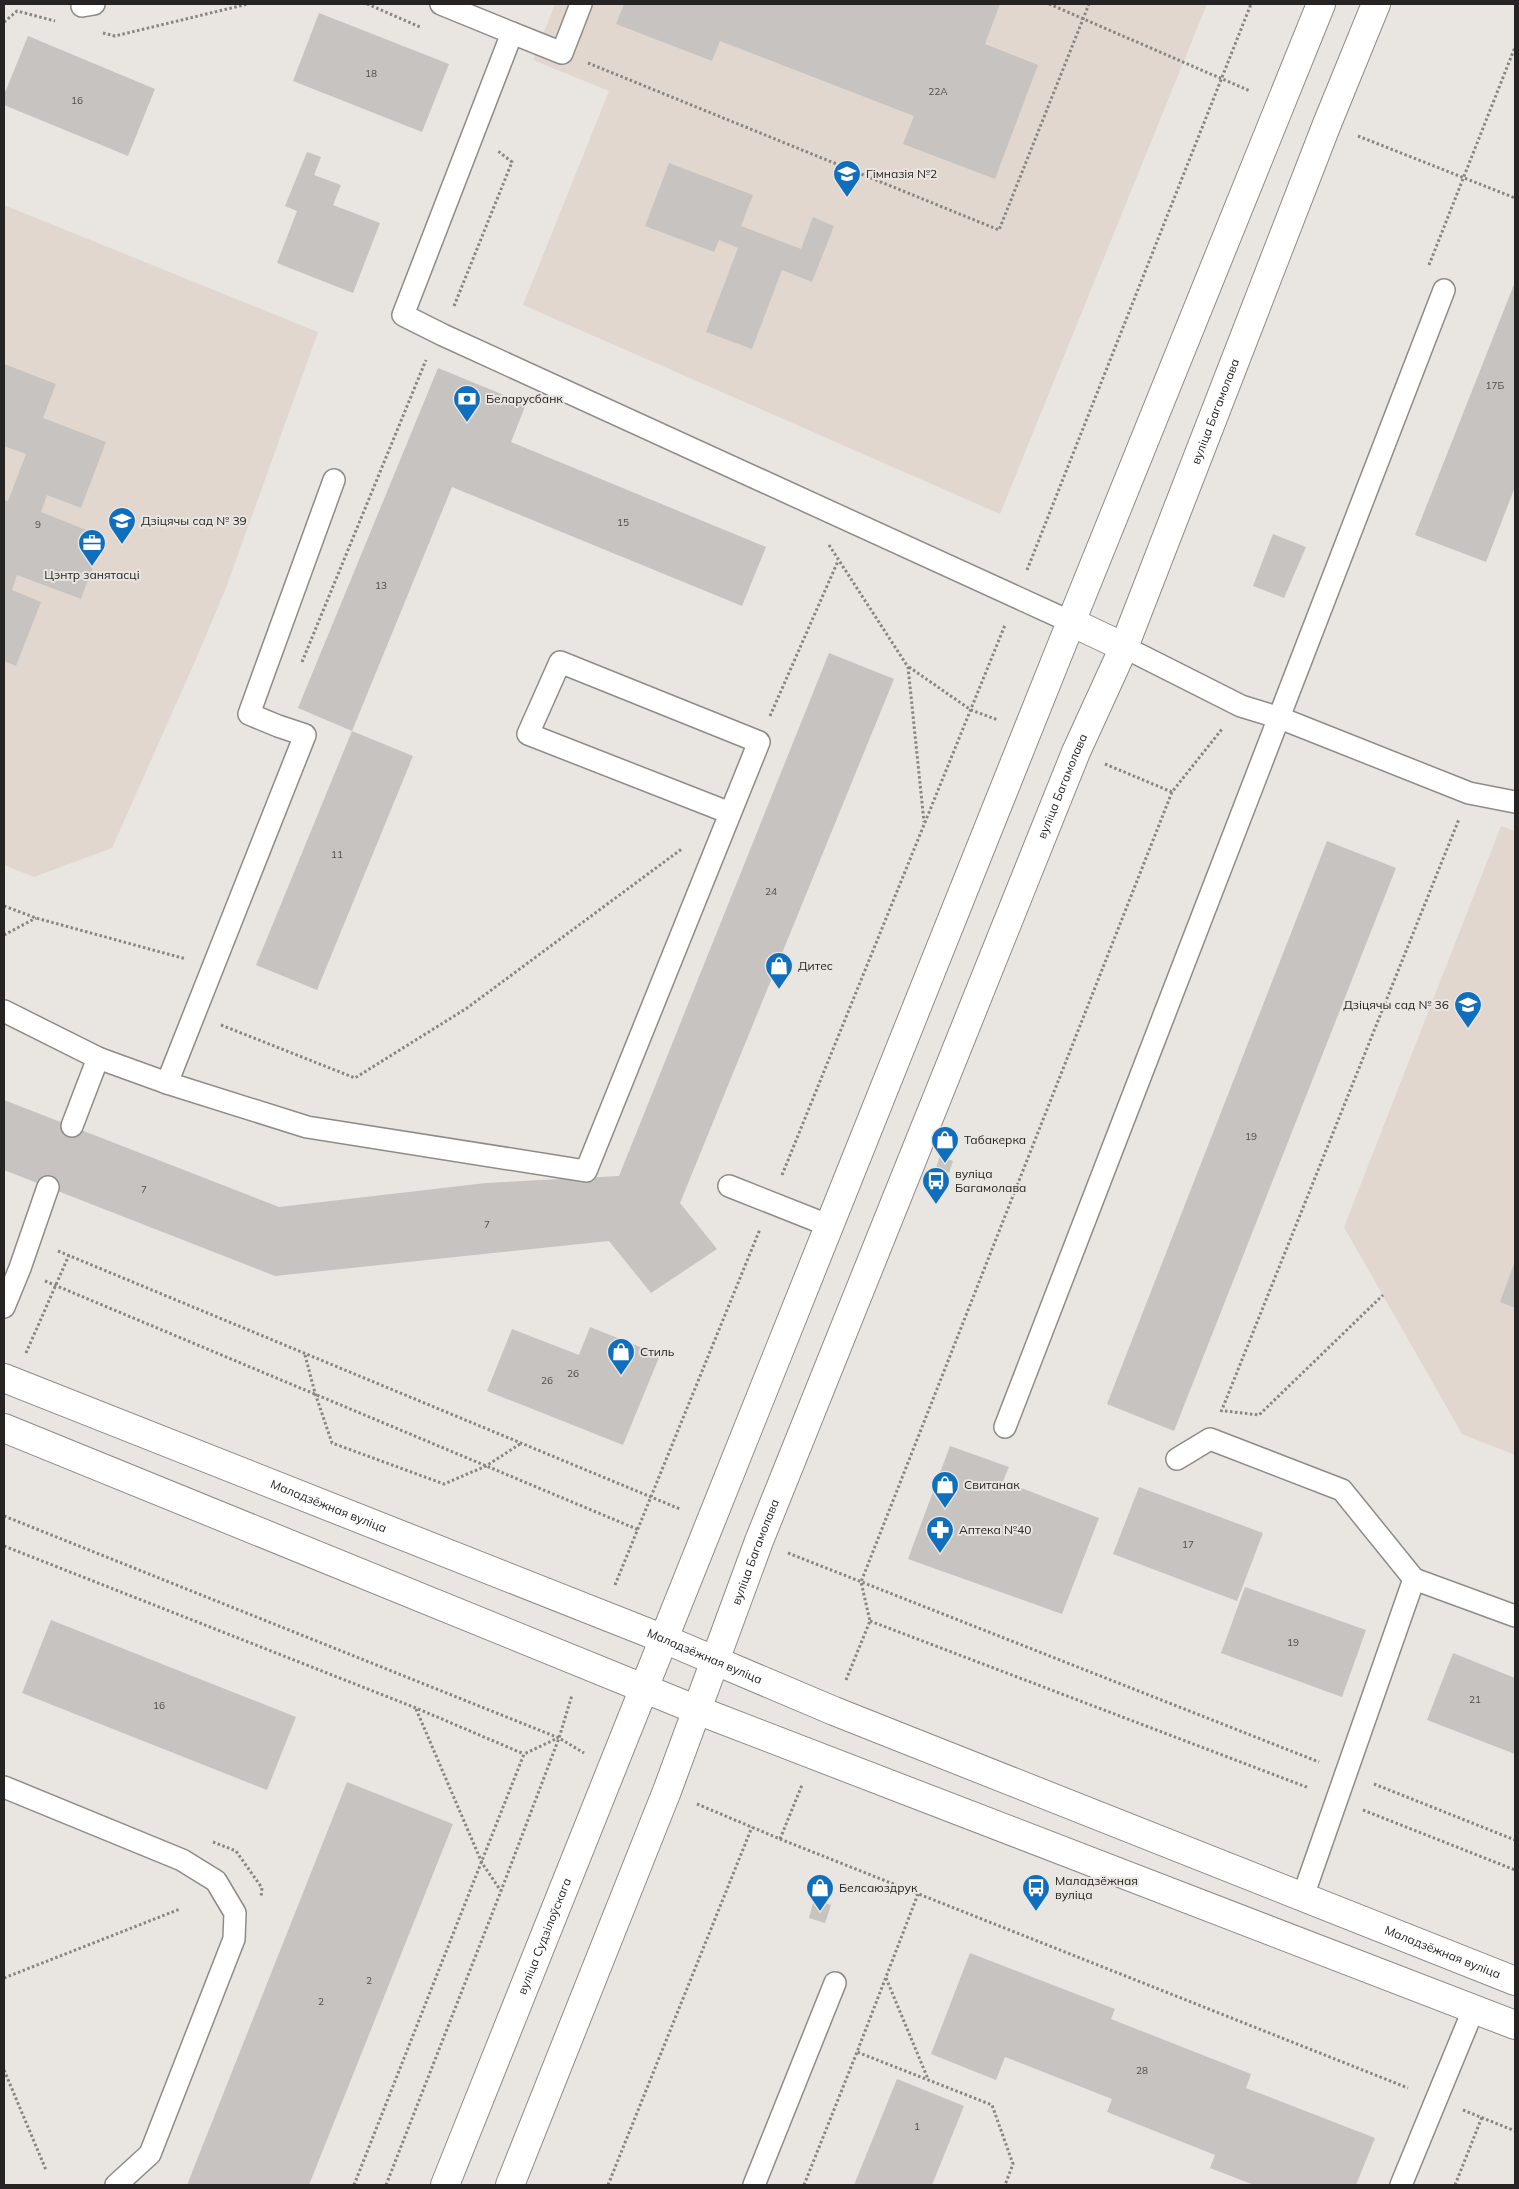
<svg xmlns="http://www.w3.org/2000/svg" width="1519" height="2189" viewBox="0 0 1519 2189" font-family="Mulish,sans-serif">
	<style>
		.built { fill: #e2d7cf }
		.building { fill: #c7c3c0 }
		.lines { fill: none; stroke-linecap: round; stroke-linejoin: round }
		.service-casing { stroke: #8f8b87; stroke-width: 24 }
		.secondary-casing { stroke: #8f8b87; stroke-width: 30 }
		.path { stroke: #888683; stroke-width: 3; stroke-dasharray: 2.5 2.5; stroke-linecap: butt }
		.service { stroke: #fff; stroke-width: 21 }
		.secondary { stroke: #fff; stroke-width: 28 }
		.labels { text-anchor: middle; stroke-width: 4; stroke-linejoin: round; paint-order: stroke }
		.number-label { font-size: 10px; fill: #4e4c4a }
		.poi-label { font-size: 12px; fill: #252422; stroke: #e9e5e1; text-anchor: start }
		.street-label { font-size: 12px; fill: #252422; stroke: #e9e5e1 }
	</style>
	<rect width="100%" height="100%" fill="#e9e5e1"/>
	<g class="built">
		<polygon points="555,4 1207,4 1000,514 523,305 609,91 533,60"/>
		<polygon points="4,205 318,332 226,588 196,659 112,848 34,877 4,865"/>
		<polygon points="1501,826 1515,831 1515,1455 1462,1434 1344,1227"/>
	</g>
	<g class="building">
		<polygon points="624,4 1000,4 985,44 1038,65 995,179 903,144 914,116 720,41 712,61 616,24"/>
		<polygon points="319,13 449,64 422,132 293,81"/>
		<polygon points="28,36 155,89 128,156 4,105 4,95"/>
		<polygon points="307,152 321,157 314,175 341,185 333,205 380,223 353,293 277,263 297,211 285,206"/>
		<polygon points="669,163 753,195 741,226 801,249 813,217 834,226 812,282 782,270 752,349 706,332 738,248 719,240 714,252 645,226"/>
		<polygon points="1515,282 1515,487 1486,562 1415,535"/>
		<polygon points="4,364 56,384 43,418 106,442 81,508 47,495 41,512 104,537 81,599 17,575 12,590 41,602 16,666 4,661 4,500 8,501 26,454 4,446"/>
		<polygon points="438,368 526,404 511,442 766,547 742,606 452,487 352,731 298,708"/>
		<polygon points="1273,534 1306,547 1284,598 1253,586"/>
		<polygon points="829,653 894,679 680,1203 717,1249 651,1293 609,1241 275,1276 4,1170 4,1100 279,1207 486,1183 619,1176"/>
		<polygon points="352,731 413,756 317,990 256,965"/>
		<polygon points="1327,841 1396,868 1174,1431 1107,1404"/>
		<polygon points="940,1156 953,1161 949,1173 936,1168"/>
		<polygon points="1515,1261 1515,1308 1500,1302"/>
		<polygon points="590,1327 660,1355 623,1445 487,1391 512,1329 579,1355"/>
		<polygon points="950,1446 1009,1467 1003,1481 1099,1518 1062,1614 908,1559"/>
		<polygon points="1139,1487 1263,1533 1237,1601 1113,1554"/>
		<polygon points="1245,1587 1366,1630 1342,1697 1221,1653"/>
		<polygon points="51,1620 296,1717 267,1790 22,1693"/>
		<polygon points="1453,1653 1515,1678 1515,1754 1427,1720"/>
		<polygon points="347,1782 453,1824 309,2185 187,2185"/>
		<polygon points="814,1899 831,1905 825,1923 809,1918"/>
		<polygon points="970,1953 1115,2009 1111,2019 1251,2074 1246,2088 1375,2138 1356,2185 1254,2185 1210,2168 1215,2155 1107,2112 1112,2099 1005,2057 996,2080 931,2054"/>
		<polygon points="897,2079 964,2106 932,2185 854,2185"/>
	</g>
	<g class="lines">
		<defs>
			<g id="service">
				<polyline points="441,4 512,33 403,315 443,335 1071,622"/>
				<polyline points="82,6 94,4"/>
				<polyline points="512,33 562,53 581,4"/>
				<polyline points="1124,647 1241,706 1280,718 1469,793 1515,802"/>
				<polyline points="4,1011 98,1058 167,1083 307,1127 586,1171 759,742 560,662 528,734 730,813"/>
				<polyline points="167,1083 305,735 278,726 249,714 334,480"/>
				<polyline points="72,1126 98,1058"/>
				<polyline points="729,1186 830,1226"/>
				<polyline points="4,1307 20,1268 48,1187"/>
				<polyline points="1005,1427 1444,290"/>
				<polyline points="1177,1459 1210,1439 1342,1490 1414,1579 1303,1896"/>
				<polyline points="1414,1579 1515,1616"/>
				<polyline points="4,1787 182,1860 216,1881 235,1913 234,1939 150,2154 116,2185"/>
				<polyline points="754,2185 835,1983"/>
				<polyline points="1401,2185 1474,2008"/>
			</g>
			<g id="secondary">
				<polyline points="1071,622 1124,647"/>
				<path id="s1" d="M 4,1378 L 664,1639 L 834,1711 L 1515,1981"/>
				<polyline points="4,1428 697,1710 1515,2025"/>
				<path id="s2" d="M 445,2185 L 1071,622 L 1321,4"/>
				<path id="s3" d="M 510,2185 L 667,1791 L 759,1541 L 1076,752 L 1124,647 L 1327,124 L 1376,4"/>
			</g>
		</defs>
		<use href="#service" class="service-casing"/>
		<use href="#secondary" class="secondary-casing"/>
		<g class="path">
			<polyline points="367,4 422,28"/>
			<polyline points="1049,4 1250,91"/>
			<polyline points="4,22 17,11 55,21"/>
			<polyline points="103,33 115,36 248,4"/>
			<polyline points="588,63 999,230 1089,4"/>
			<polyline points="1358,136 1515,198"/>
			<polyline points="1429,265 1515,47"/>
			<polyline points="454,306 512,162 498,151"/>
			<polyline points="829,545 908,667 924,822"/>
			<polyline points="1027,570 1251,4"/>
			<polyline points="302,662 426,360"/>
			<polyline points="909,667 971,710 998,720"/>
			<polyline points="770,716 838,561"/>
			<polyline points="1105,764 1172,792"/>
			<polyline points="4,906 36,918 186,959"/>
			<polyline points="4,935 36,918"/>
			<polyline points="221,1025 355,1078 467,1008 683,848"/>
			<polyline points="782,1175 1005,625"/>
			<polyline points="58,1251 680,1509"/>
			<polyline points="45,1281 639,1530"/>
			<polyline points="26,1353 69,1255"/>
			<polyline points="305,1355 315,1393 332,1443 444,1484 486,1466 520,1444"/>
			<polyline points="1225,1411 1259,1415 1383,1295"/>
			<polyline points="1221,1412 1459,819"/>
			<polyline points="4,1516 559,1738 584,1753"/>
			<polyline points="4,1546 416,1708 524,1754"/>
			<polyline points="788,1553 1319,1762"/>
			<polyline points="615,1585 760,1229"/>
			<polyline points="870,1621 1309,1788"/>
			<polyline points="846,1680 870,1621 861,1582 1172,792 1222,729"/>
			<polyline points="416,1709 482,1863 501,1891"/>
			<polyline points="1374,1784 1515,1840"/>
			<polyline points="697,1804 780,1839 1408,2088"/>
			<polyline points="1363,1810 1515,1870"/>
			<polyline points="780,1839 802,1785"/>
			<polyline points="213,1842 236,1851 262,1888 261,1897"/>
			<polyline points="918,1894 857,2052 992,2105 1013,2164 1005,2185"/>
			<polyline points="4,1978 180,1909"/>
			<polyline points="886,1978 928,2079"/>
			<polyline points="4,2070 46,2170"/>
			<polyline points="1463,2110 1515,2131"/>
			<polyline points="354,2185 524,1754 558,1738"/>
			<polyline points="386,2185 501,1891 559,1738 572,1695"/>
			<polyline points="608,2185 752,1827"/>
			<polyline points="804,2185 857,2052"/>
			<polyline points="1455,2185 1482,2117"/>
		</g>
		<use href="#service" class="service"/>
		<use href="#secondary" class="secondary"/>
	</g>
	<defs>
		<symbol id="school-pin" viewBox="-11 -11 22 30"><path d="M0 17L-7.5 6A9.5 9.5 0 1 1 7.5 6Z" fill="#106fbc" stroke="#e9e5e1"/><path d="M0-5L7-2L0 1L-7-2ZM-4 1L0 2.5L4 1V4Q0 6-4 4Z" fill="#fff"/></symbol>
		<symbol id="bank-pin" viewBox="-11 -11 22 30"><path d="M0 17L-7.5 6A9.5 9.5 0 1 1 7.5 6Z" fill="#106fbc" stroke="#e9e5e1"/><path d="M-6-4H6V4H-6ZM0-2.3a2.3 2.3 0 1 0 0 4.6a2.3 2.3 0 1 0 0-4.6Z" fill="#fff"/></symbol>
		<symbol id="office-pin" viewBox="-11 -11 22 30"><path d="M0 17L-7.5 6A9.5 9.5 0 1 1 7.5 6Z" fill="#106fbc" stroke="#e9e5e1"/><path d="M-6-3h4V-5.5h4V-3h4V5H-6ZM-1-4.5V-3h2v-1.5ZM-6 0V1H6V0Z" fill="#fff"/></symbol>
		<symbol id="shop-pin" viewBox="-11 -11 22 30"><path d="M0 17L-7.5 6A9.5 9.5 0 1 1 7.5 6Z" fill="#106fbc" stroke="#e9e5e1"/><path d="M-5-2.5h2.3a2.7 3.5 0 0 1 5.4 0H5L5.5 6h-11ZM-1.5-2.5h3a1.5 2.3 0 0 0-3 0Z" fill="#fff"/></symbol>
		<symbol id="bus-pin" viewBox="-11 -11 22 30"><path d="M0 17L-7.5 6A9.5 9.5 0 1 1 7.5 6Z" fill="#106fbc" stroke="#e9e5e1"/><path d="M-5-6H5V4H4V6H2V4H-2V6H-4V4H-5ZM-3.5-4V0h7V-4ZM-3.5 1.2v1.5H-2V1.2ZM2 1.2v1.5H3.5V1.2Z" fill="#fff"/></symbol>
		<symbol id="pharmacy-pin" viewBox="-11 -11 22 30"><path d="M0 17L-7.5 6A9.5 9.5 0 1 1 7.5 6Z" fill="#106fbc" stroke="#e9e5e1"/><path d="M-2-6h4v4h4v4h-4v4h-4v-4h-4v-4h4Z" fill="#fff"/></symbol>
	</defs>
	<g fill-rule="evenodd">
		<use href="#school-pin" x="831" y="158" width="32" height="43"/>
		<use href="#bank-pin" x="451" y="383" width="32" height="43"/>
		<use href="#school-pin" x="106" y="505" width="32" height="43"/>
		<use href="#office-pin" x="76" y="527" width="32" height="43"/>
		<use href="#shop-pin" x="763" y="950" width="32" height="43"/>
		<use href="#school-pin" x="1452" y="989" width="32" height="43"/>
		<use href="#shop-pin" x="929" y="1124" width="32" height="43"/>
		<use href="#bus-pin" x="920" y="1165" width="32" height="43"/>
		<use href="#shop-pin" x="605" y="1336" width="32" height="43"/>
		<use href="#shop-pin" x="929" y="1469" width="32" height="43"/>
		<use href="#pharmacy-pin" x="924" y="1514" width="32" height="43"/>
		<use href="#shop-pin" x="804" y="1872" width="32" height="43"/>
		<use href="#bus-pin" x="1020" y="1872" width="32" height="43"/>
	</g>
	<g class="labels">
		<g class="number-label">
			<text x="371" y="77">18</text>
			<text x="938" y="95">22А</text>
			<text x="77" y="104">16</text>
			<text x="1495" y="389">17Б</text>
			<text x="623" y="526">15</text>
			<text x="38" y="528">9</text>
			<text x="381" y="589">13</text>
			<text x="337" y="858">11</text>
			<text x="771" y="895">24</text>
			<text x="1251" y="1140">19</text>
			<text x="144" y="1193">7</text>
			<text x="487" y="1228">7</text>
			<text x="573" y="1377">26</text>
			<text x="547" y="1384">26</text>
			<text x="1188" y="1548">17</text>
			<text x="1293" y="1646">19</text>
			<text x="1475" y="1703">21</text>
			<text x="159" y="1709">16</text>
			<text x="369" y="1984">2</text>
			<text x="321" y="2005">2</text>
			<text x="1142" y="2074">28</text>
			<text x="917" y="2130">1</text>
		</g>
		<g class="poi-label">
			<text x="866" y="178">Гімназія №2</text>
			<text x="486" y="403">Беларусбанк</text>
			<text x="141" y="525">Дзіцячы сад № 39</text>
			<text x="92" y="579" text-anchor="middle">Цэнтр занятасці</text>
			<text x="798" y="970">Дитес</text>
			<text x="1449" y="1009" text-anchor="end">Дзіцячы сад № 36</text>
			<text x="964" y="1144">Табакерка</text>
			<text x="955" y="1178">вуліца<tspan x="955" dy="14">Багамолава</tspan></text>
			<text x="640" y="1356">Стиль</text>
			<text x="964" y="1489">Свитанак</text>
			<text x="959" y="1534">Аптека №40</text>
			<text x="1055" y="1885">Маладзёжная<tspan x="1055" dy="14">вуліца</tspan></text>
			<text x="839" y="1892">Белсаюздрук</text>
		</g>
		<g class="street-label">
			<text dy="4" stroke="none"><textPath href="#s3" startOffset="1909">вуліца Багамолава</textPath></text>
			<text dy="4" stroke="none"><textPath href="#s3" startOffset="1504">вуліца Багамолава</textPath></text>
			<text dy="4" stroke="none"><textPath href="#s1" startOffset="349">Маладзёжная вуліца</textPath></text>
			<text dy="4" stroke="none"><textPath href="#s3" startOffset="679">вуліца Багамолава</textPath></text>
			<text dy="4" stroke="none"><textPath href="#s1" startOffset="754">Маладзёжная вуліца</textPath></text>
			<text dy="4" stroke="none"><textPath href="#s2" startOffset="268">вуліца Судзілоўскага</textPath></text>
			<text dy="4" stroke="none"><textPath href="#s1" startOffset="1549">Маладзёжная вуліца</textPath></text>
		</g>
	</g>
	<rect width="1519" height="2189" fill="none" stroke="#252422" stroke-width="10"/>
</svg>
